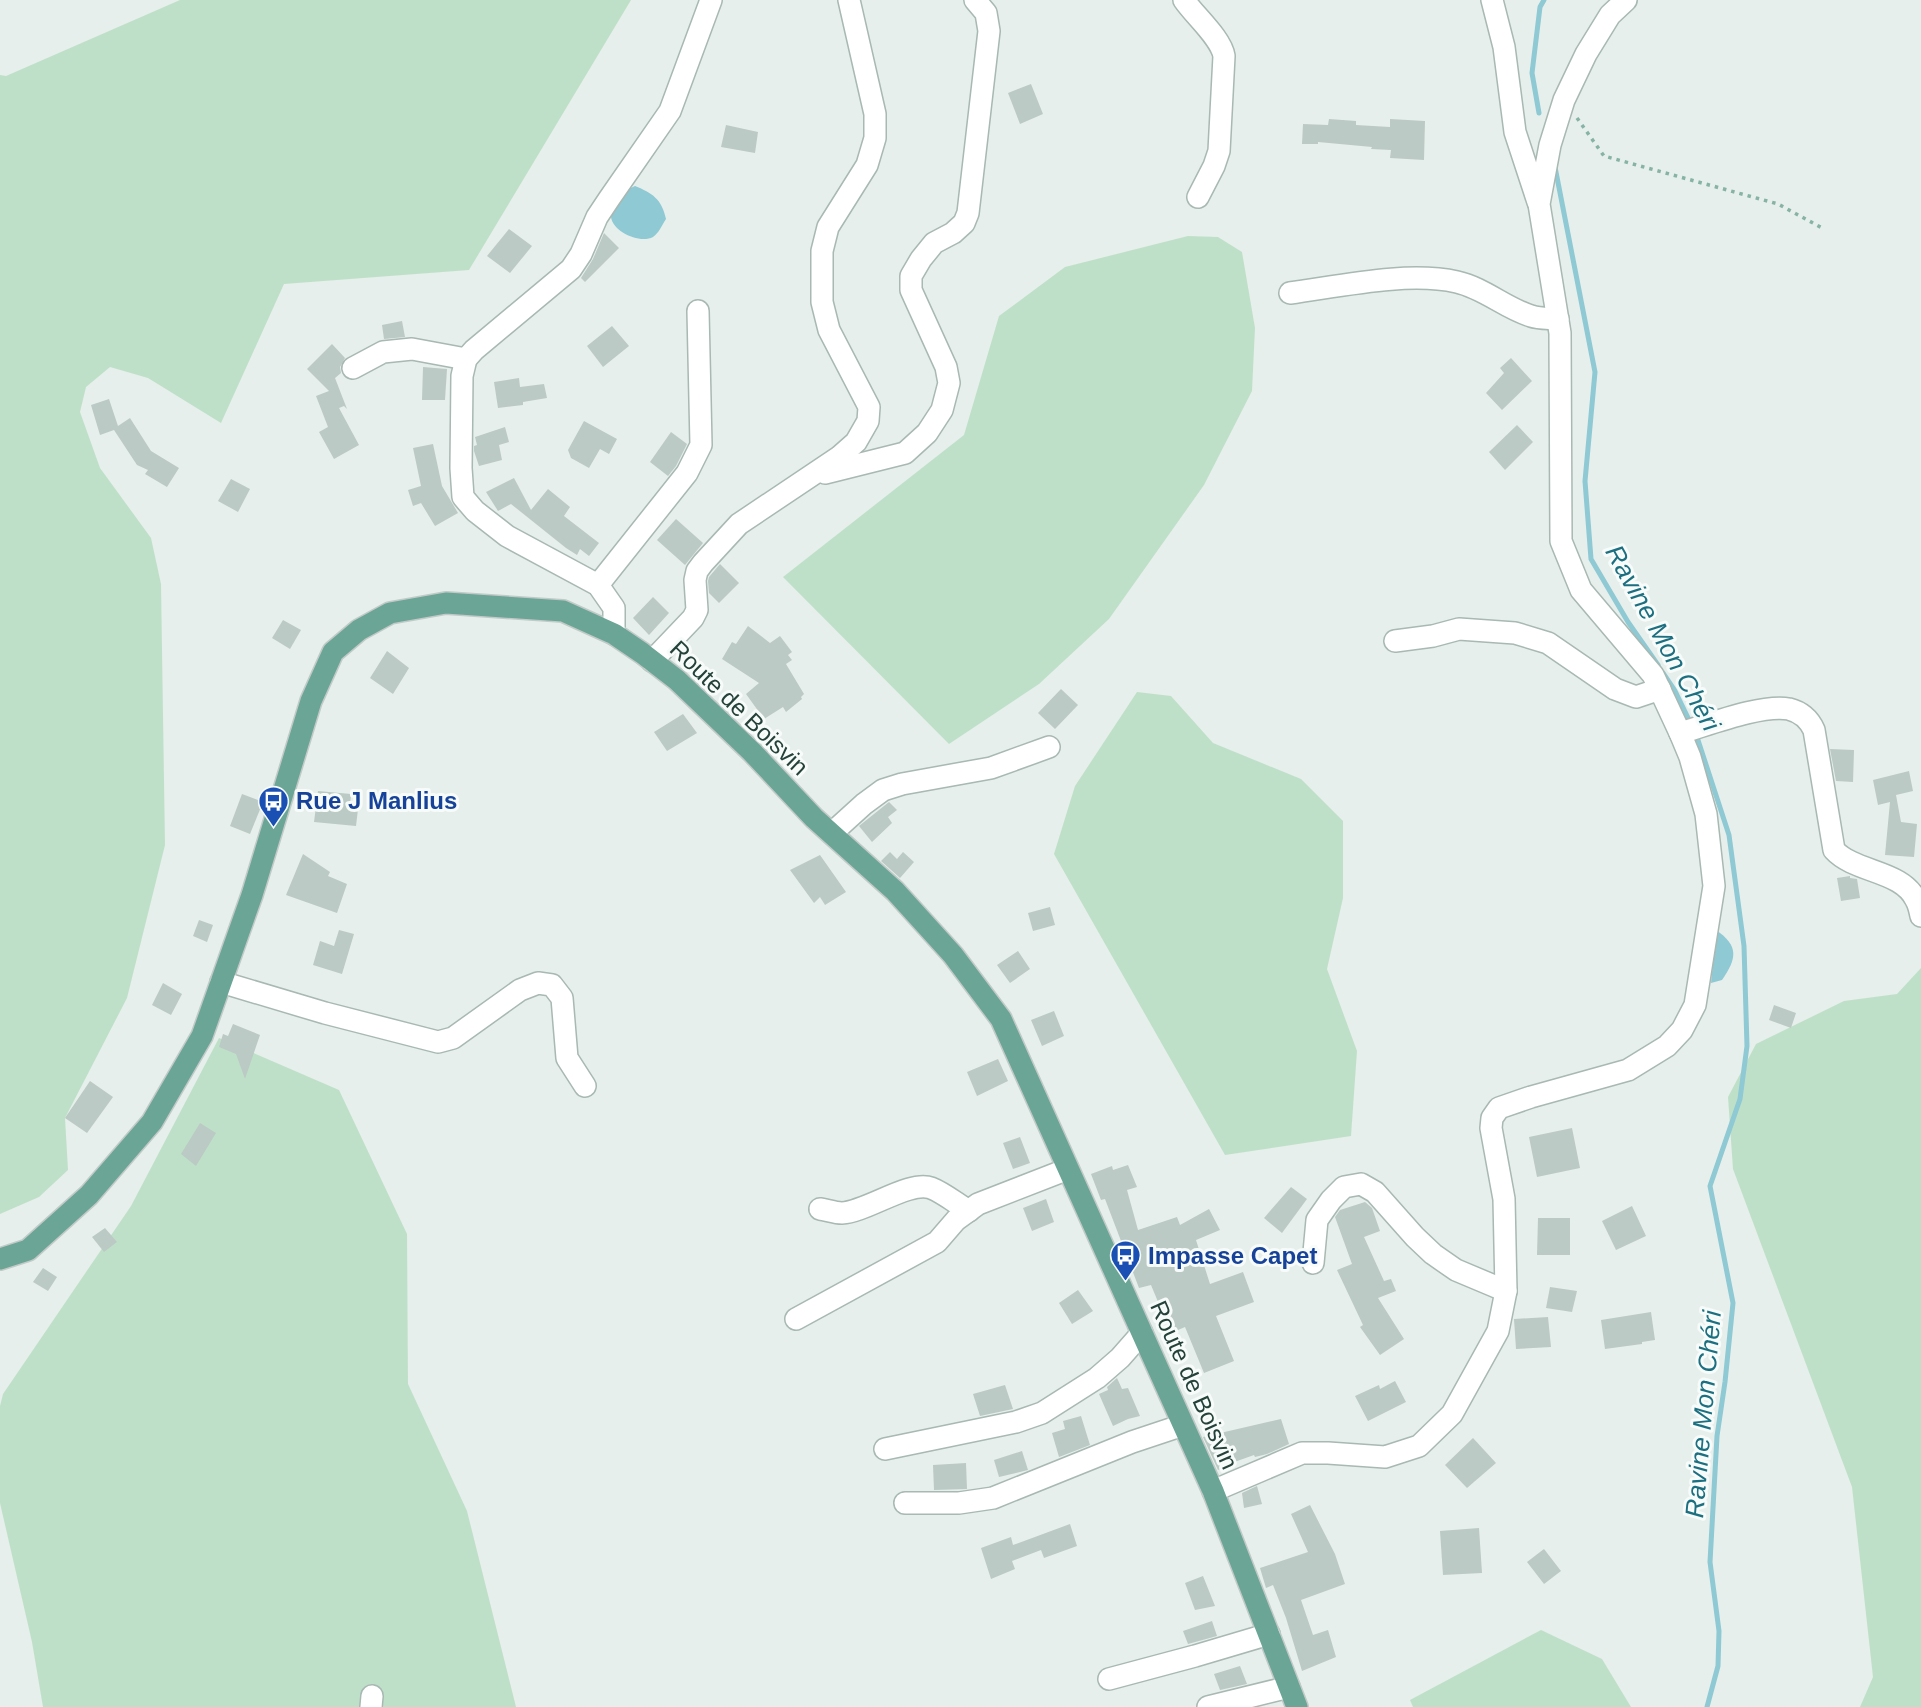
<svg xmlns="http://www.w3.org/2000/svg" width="1921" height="1707" viewBox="0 0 1921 1707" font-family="Arial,sans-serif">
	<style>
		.green { fill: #bfe0c8 }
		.water { fill: #8ec9d4 }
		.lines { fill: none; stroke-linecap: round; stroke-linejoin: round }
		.stream { stroke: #8ec9d4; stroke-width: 5 }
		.building { fill: #bbcac4 }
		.minor-casing { stroke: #a8b8b2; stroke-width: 24 }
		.major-casing { stroke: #c2cac8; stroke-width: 24 }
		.path { stroke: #86b3a5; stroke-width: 3.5; stroke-dasharray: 3.5 5; stroke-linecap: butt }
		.minor { stroke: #fff; stroke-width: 21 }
		.major { stroke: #6aa596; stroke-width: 21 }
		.labels { text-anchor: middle; stroke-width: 6; stroke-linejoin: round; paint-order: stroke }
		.street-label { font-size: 24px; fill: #24423a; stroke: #f7fbf9 }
		.transit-label { font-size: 24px; font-weight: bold; fill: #164399; stroke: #f7fbf9; text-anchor: start }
		.water-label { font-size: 26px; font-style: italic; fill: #1c6f80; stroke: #f7fbf9 }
	</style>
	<rect width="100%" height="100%" fill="#e6efeb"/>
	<g class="green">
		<polygon points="180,0 631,0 469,270 284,284 221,423 148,378 110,367 86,387 80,412 100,468 151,538 161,584 165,845 127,998 65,1118 68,1170 39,1197 0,1214 0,75 6,76"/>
		<polygon points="1188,236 1218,237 1242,252 1255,328 1252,391 1204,485 1109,619 1039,684 949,744 783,577 964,435 999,316 1065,267"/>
		<polygon points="1137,692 1171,696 1213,743 1301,779 1343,821 1343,898 1327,969 1357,1051 1351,1136 1225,1155 1054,854 1075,786"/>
		<polygon points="1921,968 1921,1707 1860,1707 1873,1677 1852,1487 1733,1169 1728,1097 1756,1044 1844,1001 1897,994"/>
		<polygon points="219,1038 339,1090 407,1234 408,1384 467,1511 516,1707 43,1707 32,1642 0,1503 0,1406 3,1394 131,1206"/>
		<polygon points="1541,1630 1602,1659 1631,1707 1413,1707 1410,1700"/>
	</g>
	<g class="water">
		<path d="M 635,186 C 652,193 662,199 666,219 C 662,225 659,233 653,237 C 640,244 613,232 611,217 C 610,211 615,201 616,195 Z"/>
		<path d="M 1716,930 C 1739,946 1737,958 1722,980 L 1711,983 Z"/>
	</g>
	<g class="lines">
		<g class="stream">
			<polyline points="1539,113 1532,73 1540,7 1544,0"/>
			<polyline points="1555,167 1595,372 1585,481 1591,559 1628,622 1658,665"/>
			<polyline points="1663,673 1675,691 1692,726"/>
			<polyline points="1696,734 1729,835 1744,946 1747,1046 1740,1099 1710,1186 1733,1303 1725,1382 1717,1436 1710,1562 1719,1631 1718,1666 1707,1707"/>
		</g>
	</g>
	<g class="building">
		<polygon points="1031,84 1043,114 1020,124 1008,93"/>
		<polygon points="1329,119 1356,121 1356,125 1390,127 1390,119 1425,121 1424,160 1390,158 1391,150 1371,149 1372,147 1318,142 1318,144 1302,144 1303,124 1328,125"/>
		<polygon points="726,125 758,132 755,153 721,147"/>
		<polygon points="509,229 532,246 510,273 487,256"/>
		<polygon points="604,233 619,248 585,282 581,278 593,259"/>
		<polygon points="402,321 405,337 384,339 382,325"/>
		<polygon points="612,326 629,346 603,367 587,346"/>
		<polygon points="332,344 345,358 340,367 341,373 335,378 347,409 344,406 339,408 359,445 334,459 319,432 328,427 316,396 329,391 307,369"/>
		<polygon points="1511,358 1532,381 1502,410 1486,393 1504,373 1500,368"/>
		<polygon points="423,367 447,369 445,400 422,400"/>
		<polygon points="519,378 520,387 544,384 547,398 523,402 523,405 498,408 494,382"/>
		<polygon points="109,399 118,426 130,418 151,451 179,468 167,487 145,474 148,470 137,465 114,430 100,435 91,405"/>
		<polygon points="584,421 617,439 609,454 600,449 589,468 571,458 568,450"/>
		<polygon points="1517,425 1533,442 1505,470 1489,452"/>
		<polygon points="505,427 509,442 499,445 502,460 479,466 474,451 474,446 477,445 475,437"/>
		<polygon points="671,432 687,444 676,466 668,476 650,462"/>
		<polygon points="433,444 442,486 458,513 435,526 421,503 413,506 408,490 421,486 413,448"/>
		<polygon points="514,478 531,510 548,489 570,507 564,516 599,543 589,556 580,549 577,555 566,548 511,504 498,511 486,492"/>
		<polygon points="231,479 250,489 238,512 218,501"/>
		<polygon points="676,519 703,543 685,565 657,540"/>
		<polygon points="720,564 739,583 719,603 709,593 708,581 709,577"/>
		<polygon points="653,597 669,613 649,635 633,618"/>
		<polygon points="283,620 301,630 290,649 272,638"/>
		<polygon points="748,626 770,643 780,636 792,652 788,655 792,660 786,664 804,694 801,697 802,699 786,712 783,707 764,719 746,694 759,683 722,659 732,642 736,644"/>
		<polygon points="387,651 409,668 393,694 370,678"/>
		<polygon points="1061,689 1078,705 1055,729 1038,713"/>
		<polygon points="683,714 697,733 667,751 654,732"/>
		<polygon points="1830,749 1854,750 1853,782 1836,781"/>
		<polygon points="1909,771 1913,791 1896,795 1901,822 1917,824 1914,857 1885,855 1890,802 1878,805 1873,780"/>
		<polygon points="318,791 351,794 350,808 358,809 356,826 314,822"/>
		<polygon points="242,794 263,802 250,834 230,826"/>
		<polygon points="889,802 897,810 888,817 892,823 872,842 859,826"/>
		<polygon points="890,852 897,859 903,852 914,862 900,878 881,861"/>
		<polygon points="303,854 330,872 328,876 347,884 337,913 286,895"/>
		<polygon points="820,855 846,892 825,905 820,897 814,903 790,870"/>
		<polygon points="1850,876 1850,878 1857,879 1860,898 1841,901 1837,878"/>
		<polygon points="1050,907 1055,925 1033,931 1028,913"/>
		<polygon points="199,920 213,925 207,942 193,936"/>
		<polygon points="339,930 354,934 342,974 313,965 320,941 334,946"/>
		<polygon points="1018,951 1030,969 1010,983 997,965"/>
		<polygon points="163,983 182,994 171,1015 152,1005"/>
		<polygon points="1774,1005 1796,1013 1791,1028 1769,1020"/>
		<polygon points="1054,1011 1064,1036 1042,1046 1031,1020"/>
		<polygon points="233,1024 260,1035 245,1079 236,1054 219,1047 223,1034 228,1036"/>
		<polygon points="998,1059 1008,1081 977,1096 967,1072"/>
		<polygon points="90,1081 113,1097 87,1133 65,1118"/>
		<polygon points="200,1123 216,1133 196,1166 181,1154"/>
		<polygon points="1572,1128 1580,1168 1537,1177 1529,1137"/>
		<polygon points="1020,1137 1030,1163 1013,1169 1003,1143"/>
		<polygon points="1128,1165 1137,1187 1127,1190 1138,1230 1177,1217 1180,1225 1209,1209 1220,1230 1196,1240 1210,1284 1243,1272 1254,1302 1216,1316 1234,1361 1204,1373 1185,1327 1171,1333 1151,1285 1139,1288 1105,1199 1101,1200 1091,1174 1112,1166 1113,1170"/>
		<polygon points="1291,1187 1307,1199 1282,1233 1264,1218"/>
		<polygon points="1046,1199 1054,1222 1032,1231 1023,1208"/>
		<polygon points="1365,1202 1372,1208 1380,1231 1364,1237 1384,1281 1391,1279 1396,1291 1378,1298 1404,1339 1380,1355 1360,1327 1363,1325 1337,1270 1352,1264 1335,1217 1340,1210"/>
		<polygon points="1632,1206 1646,1236 1616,1250 1602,1221"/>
		<polygon points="1538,1218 1570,1218 1570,1255 1537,1255"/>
		<polygon points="105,1228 117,1242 104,1252 92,1237"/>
		<polygon points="43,1268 57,1277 48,1291 33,1282"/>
		<polygon points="1550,1287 1577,1291 1572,1312 1546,1308"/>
		<polygon points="1078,1290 1093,1311 1072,1324 1059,1303"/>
		<polygon points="1651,1312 1655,1340 1642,1342 1642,1344 1605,1349 1601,1320"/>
		<polygon points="1548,1317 1551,1347 1516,1349 1514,1319"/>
		<polygon points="1117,1378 1122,1389 1128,1388 1140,1416 1128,1419 1113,1426 1099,1394 1108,1390 1107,1387"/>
		<polygon points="1395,1381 1406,1402 1368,1421 1355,1396 1379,1385 1380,1389"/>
		<polygon points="1005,1385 1013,1409 980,1416 973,1394"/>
		<polygon points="1081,1416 1090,1445 1059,1457 1052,1433 1065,1429 1063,1421"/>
		<polygon points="1281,1419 1289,1444 1267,1454 1255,1457 1254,1455 1226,1465 1226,1467 1218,1470 1203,1437"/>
		<polygon points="1473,1438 1496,1463 1467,1488 1445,1465"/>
		<polygon points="1022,1451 1028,1470 999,1477 994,1460"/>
		<polygon points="966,1463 967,1489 934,1490 933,1465"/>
		<polygon points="1257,1486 1262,1504 1244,1508 1242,1493"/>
		<polygon points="1310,1505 1335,1554 1345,1584 1301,1600 1313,1635 1328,1630 1336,1657 1302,1671 1286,1618 1273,1585 1266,1588 1260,1568 1308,1552 1291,1514"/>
		<polygon points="1070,1524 1077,1546 1044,1558 1041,1550 1012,1561 1015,1569 991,1579 981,1548 1011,1537 1013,1545"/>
		<polygon points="1479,1528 1482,1573 1443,1575 1440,1531"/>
		<polygon points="1544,1549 1561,1571 1544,1584 1527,1562"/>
		<polygon points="1203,1576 1215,1606 1195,1610 1185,1583"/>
		<polygon points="1212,1621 1217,1636 1188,1644 1183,1631"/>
		<polygon points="1240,1666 1247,1684 1220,1690 1214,1674"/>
	</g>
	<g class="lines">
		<defs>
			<g id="minor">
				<path d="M 1184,0 C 1195,16 1221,38 1224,56 L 1219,151 L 1214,166 L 1198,197"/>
				<polyline points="1492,0 1504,47 1515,132 1538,202"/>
				<path d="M 1290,293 C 1341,286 1408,271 1457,282 C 1484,288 1505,308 1531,316 C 1540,319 1549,318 1558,319"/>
				<polyline points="353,368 383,352 412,349 466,359"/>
				<polyline points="825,473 905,453 927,433 942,410 949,383 946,367 911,290 911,276 921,259 934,243 953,233 964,223 968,213 989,31 986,13 975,0"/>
				<polyline points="598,585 687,473 701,445 698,311"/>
				<polyline points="614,634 614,608 598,585 507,536 475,511 463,497 461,468 462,376 466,359 474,350 571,269 581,254 597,217 609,199 670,111 711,0"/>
				<polyline points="1395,641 1433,636 1459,629 1515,633 1548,643 1615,689 1636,697 1660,689"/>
				<polyline points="652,661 693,618 697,610 695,580 697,571 703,563 739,524 839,457 856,442 868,421 869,407 829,330 822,302 822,251 828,227 867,165 875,138 875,114 849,0"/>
				<path d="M 1680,733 C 1708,725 1761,704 1789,709 C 1801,712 1809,719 1814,730 L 1834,850 C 1855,873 1902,870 1916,900 C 1919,905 1920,911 1921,916"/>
				<polyline points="832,833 864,804 883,790 902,784 991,768 1049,747"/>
				<polyline points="221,982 325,1013 438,1042 453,1038 520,990 538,983 552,985 562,998 567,1058 585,1086"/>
				<path d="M 820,1209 C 827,1210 835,1213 842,1213 C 866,1212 910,1180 931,1188 C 944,1193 957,1204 969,1211"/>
				<polyline points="1313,1263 1317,1220 1331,1200 1344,1187 1361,1184 1375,1192 1415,1237 1433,1254 1456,1270 1506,1291"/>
				<polyline points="796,1319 937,1242 956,1220 978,1204 1068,1169"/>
				<polyline points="885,1449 1016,1422 1042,1413 1097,1378 1120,1358 1142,1333"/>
				<polyline points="1213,1491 1302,1453 1328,1453 1385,1457 1419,1446 1452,1414 1498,1331 1506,1291 1504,1199 1491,1128 1492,1118 1499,1108 1531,1097 1628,1070 1667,1046 1682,1030 1695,1005 1714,886 1706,814 1690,757 1680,733 1653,675 1581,590 1561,541 1560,333 1539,204 1550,145 1564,100 1586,54 1610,15 1626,0"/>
				<polyline points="905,1503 959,1503 993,1498 1132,1442 1183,1425"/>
				<polyline points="1109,1679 1195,1656 1269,1634"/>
				<polyline points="371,1707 372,1696"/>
				<polyline points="1208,1707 1289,1687"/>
			</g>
			<polyline id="major" points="0,1259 28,1250 89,1195 152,1122 202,1036 252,895 311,701 333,652 359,630 390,613 446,603 563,611 614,634 642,653 677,680 752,752 814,818 895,891 953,955 1001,1019 1213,1491 1297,1707"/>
		</defs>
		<use href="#minor" class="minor-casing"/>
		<use href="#major" class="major-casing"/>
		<polyline class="path" points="1577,118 1604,156 1778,204 1824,229"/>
		<use href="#minor" class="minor"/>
		<use href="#major" class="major"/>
	</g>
	<defs>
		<symbol id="bus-pin" viewBox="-11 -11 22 30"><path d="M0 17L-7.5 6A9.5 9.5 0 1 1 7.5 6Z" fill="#1a4fb4" stroke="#f7fbf9"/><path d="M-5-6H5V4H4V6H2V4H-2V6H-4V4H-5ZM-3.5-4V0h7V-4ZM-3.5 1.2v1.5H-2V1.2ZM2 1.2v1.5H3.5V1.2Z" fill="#fff"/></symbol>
	</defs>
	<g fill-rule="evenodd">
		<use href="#bus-pin" x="256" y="784" width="35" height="47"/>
		<use href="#bus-pin" x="1108" y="1238" width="35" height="47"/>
	</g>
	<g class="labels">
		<g class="street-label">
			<text transform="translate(739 708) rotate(44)" y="8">Route de Boisvin</text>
			<text transform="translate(1194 1385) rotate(66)" y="8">Route de Boisvin</text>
		</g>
		<g class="transit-label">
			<text x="296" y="809">Rue J Manlius</text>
			<text x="1148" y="1264">Impasse Capet</text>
		</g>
		<g class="water-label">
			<text transform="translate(1663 638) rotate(61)" y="9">Ravine Mon Chéri</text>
			<text transform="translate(1703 1414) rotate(-85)" y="9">Ravine Mon Chéri</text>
		</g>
	</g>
</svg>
